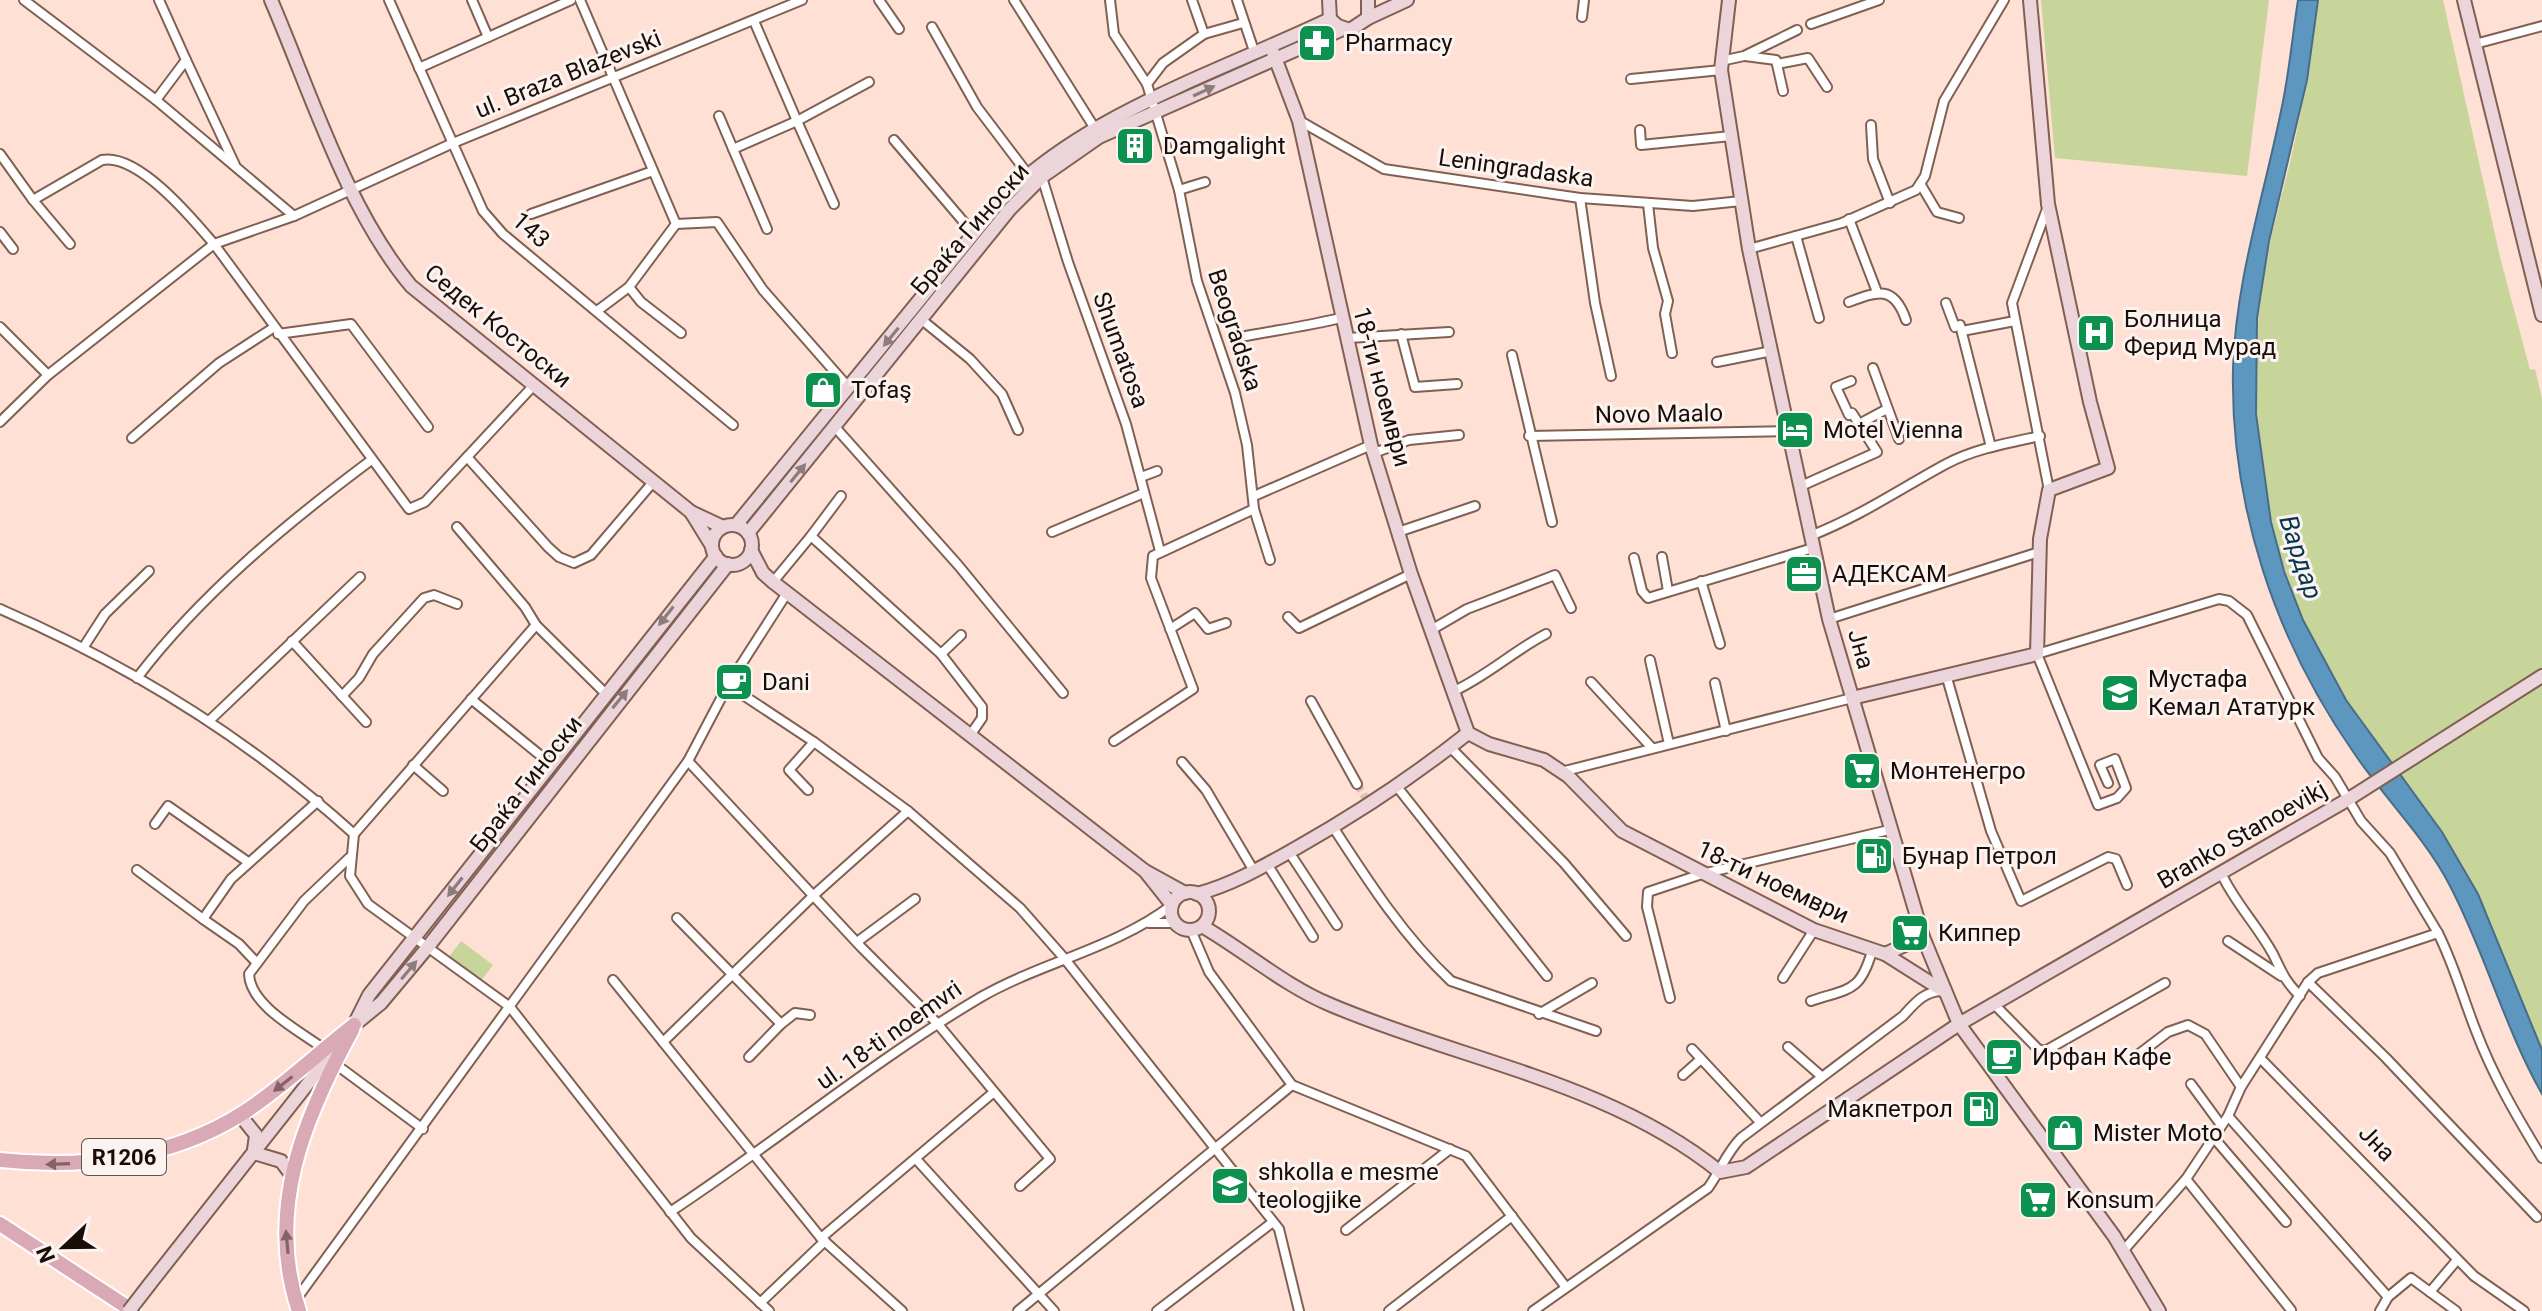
<svg xmlns="http://www.w3.org/2000/svg" width="2542" height="1311" viewBox="0 0 2542 1311" font-family="Roboto,sans-serif">
	<style>
		.green { fill: #c7d59a }
		.water { fill: #5d96be; stroke: #496d88; stroke-width: 2 }
		.lines { fill: none; stroke-linecap: round; stroke-linejoin: round }
		.street-tunnel { stroke: #ddc0b6; stroke-width: 8; stroke-dasharray: 8 4; stroke-linecap: butt }
		.street-casing { stroke: #806053; stroke-width: 12 }
		.secondary-casing { stroke: #806053; stroke-width: 16 }
		.primary-casing { stroke: #fff; stroke-width: 18 }
		.street { stroke: #fff; stroke-width: 8 }
		.secondary { stroke: #ecd5da; stroke-width: 12 }
		.primary { stroke: #d9aab5; stroke-width: 14 }
		.secondary-bridge-casing { stroke: #806053; stroke-width: 16; stroke-linecap: butt }
		.secondary-bridge { stroke: #ecd5da; stroke-width: 12 }
		.oneway { fill: #8e7b7c }
		.oneway2 { fill: #836368 }
		.labels { text-anchor: middle; stroke-width: 6; stroke-linejoin: round; paint-order: stroke }
		.shield { fill: #fbf3f0; stroke: #5e524e; stroke-width: 2 }
		.shield-label { font-size: 22px; font-weight: bold; fill: #1a0d09 }
		.poi-label { font-size: 24px; fill: #1a0d09; stroke: #fbf3f0; text-anchor: start }
		.street-label { font-size: 24px; fill: #1a0d09; stroke: #fbf3f0 }
		.water-label { font-size: 26px; font-style: italic; fill: #053651; stroke: #fbf3f0 }
	</style>
	<rect width="100%" height="100%" fill="#ffe0d5"/>
	<g class="green">
		<polygon points="2041,0 2269,0 2247,176 2055,158"/>
		<path d="M 2318,0 L 2443,0 L 2500,257 L 2530,370 L 2535,369 L 2542,398 L 2542,1050 C 2513,988 2496,920 2460,861 C 2427,806 2383,757 2348,703 C 2275,591 2246,454 2256,321 C 2261,269 2276,218 2289,167 C 2302,112 2312,56 2318,0 Z"/>
		<polygon points="461,941 493,965 480,982 448,958"/>
	</g>
	<path class="water" d="M 2298,0 L 2318,0 L 2307,80 L 2269,241 L 2257,318 L 2256,414 L 2271,522 L 2284,571 L 2303,620 L 2346,700 L 2442,832 L 2478,894 L 2542,1050 L 2542,1094 C 2504,1027 2485,952 2449,884 C 2424,836 2384,798 2354,753 C 2275,640 2230,506 2233,368 C 2236,274 2267,187 2284,96 C 2290,64 2293,32 2298,0 Z"/>
	<g class="lines">
		<polyline class="street-tunnel" points="1357,784 1366,799"/>
		<defs>
			<g id="street">
				<polyline points="24,0 156,100 294,216"/>
				<polyline points="389,0 483,211 503,234 733,425"/>
				<polyline points="472,0 488,37"/>
				<polyline points="580,0 676,224 629,287 597,311"/>
				<polyline points="879,0 899,29"/>
				<polyline points="1014,0 1094,127"/>
				<polyline points="1110,0 1114,34 1147,84"/>
				<polyline points="1192,0 1204,34 1163,63 1147,84 1179,190 1197,281 1235,393 1247,445 1254,509 1270,560"/>
				<polyline points="1237,0 1255,54"/>
				<polyline points="1582,17 1584,0"/>
				<polyline points="754,21 797,121 869,82"/>
				<polyline points="1811,24 1879,0"/>
				<polyline points="932,27 977,107 1027,173"/>
				<polyline points="1204,34 1243,23"/>
				<polyline points="2475,44 2542,26"/>
				<polyline points="1745,56 1776,60 1783,91"/>
				<polyline points="186,60 235,165"/>
				<polyline points="1721,61 1744,56 1797,30"/>
				<polyline points="1777,64 1808,58 1827,87"/>
				<polyline points="419,68 571,0"/>
				<polyline points="1631,79 1721,70"/>
				<polyline points="156,100 186,60 159,0"/>
				<polyline points="719,116 767,229"/>
				<polyline points="1300,121 1384,169 1580,198 1693,206 1741,201"/>
				<polyline points="1871,125 1873,159 1890,203"/>
				<polyline points="1640,130 1641,145 1731,136"/>
				<polyline points="894,140 974,234"/>
				<polyline points="733,149 797,121 834,204"/>
				<polyline points="0,154 33,200"/>
				<polyline points="1041,174 1068,262 1126,424 1160,551"/>
				<polyline points="1921,185 1937,212 1959,218"/>
				<polyline points="1179,190 1205,182"/>
				<polyline points="1580,198 1595,303 1611,376"/>
				<polyline points="1648,204 1653,248 1668,301 1665,314 1672,353"/>
				<polyline points="2047,209 2012,303 2049,490"/>
				<polyline points="531,214 653,171"/>
				<polyline points="1849,219 1877,292"/>
				<polyline points="676,224 717,222 763,290 849,388"/>
				<polyline points="0,232 13,249"/>
				<polyline points="1796,236 1819,318"/>
				<path d="M 70,244 L 33,200 L 102,160 C 138,153 192,218 214,244 L 409,509 L 425,502 L 535,384"/>
				<polyline points="1749,249 1842,223 1916,190 1925,176 1944,101 2004,0"/>
				<polyline points="629,287 641,302 681,333"/>
				<path d="M 1849,302 C 1878,291 1894,285 1906,320"/>
				<polyline points="1946,303 1955,327 1960,325 1991,447"/>
				<polyline points="922,320 970,359 1002,394 1018,430"/>
				<polyline points="0,327 48,375"/>
				<polyline points="1962,331 2015,321"/>
				<polyline points="278,334 351,324 428,427"/>
				<polyline points="1401,334 1415,387 1457,384"/>
				<path d="M 1246,336 C 1278,330 1308,326 1340,318"/>
				<polyline points="1348,338 1449,332"/>
				<polyline points="1512,355 1552,522"/>
				<polyline points="1717,362 1772,351"/>
				<polyline points="1873,368 1899,439"/>
				<polyline points="0,422 48,375 214,244 294,216 453,143 802,0"/>
				<polyline points="1859,424 1887,409"/>
				<polyline points="835,427 958,565 1063,693"/>
				<polyline points="1529,436 1789,431"/>
				<polyline points="132,438 219,363 273,328"/>
				<polyline points="1374,453 1409,440 1459,435"/>
				<polyline points="467,457 548,547 559,557 574,563 591,555 654,481"/>
				<polyline points="1141,477 1157,471"/>
				<polyline points="1801,486 1877,452 1852,413 1849,415 1836,387 1851,381"/>
				<polyline points="841,496 811,536 941,654 982,707 982,718 971,734"/>
				<polyline points="1254,496 1371,445"/>
				<polyline points="457,527 525,607 536,625 606,694"/>
				<polyline points="1052,532 1144,493"/>
				<polyline points="1398,532 1475,506"/>
				<path d="M 1810,536 C 1859,517 1900,489 1946,464 C 1974,449 2008,443 2040,436"/>
				<polyline points="1662,557 1668,591"/>
				<polyline points="1634,558 1642,591 1648,598 1813,548"/>
				<polyline points="1701,581 1720,644"/>
				<polyline points="773,582 811,536"/>
				<path d="M 0,609 C 131,666 248,738 354,834 L 350,876 L 368,904 L 510,1007 L 691,1238 L 769,1311"/>
				<polyline points="1288,617 1299,628 1411,574"/>
				<polyline points="1829,619 2039,552"/>
				<polyline points="1170,629 1195,613 1208,629 1226,623"/>
				<polyline points="1431,630 1467,609 1555,575 1571,608"/>
				<polyline points="292,641 366,722"/>
				<polyline points="83,648 105,614 149,571"/>
				<polyline points="941,654 961,635"/>
				<polyline points="1650,660 1669,744"/>
				<path d="M 137,678 C 200,595 287,523 370,461"/>
				<polyline points="1947,678 1991,831 2021,901 2108,857 2116,859 2127,885"/>
				<polyline points="1591,682 1652,748"/>
				<polyline points="1715,683 1726,731"/>
				<polyline points="728,685 814,742 908,811 1020,908 1064,958 1279,1229 1299,1311"/>
				<path d="M 1452,692 C 1486,677 1513,651 1546,634"/>
				<polyline points="342,696 359,678 373,654 424,598 434,595 457,604"/>
				<polyline points="471,699 551,764"/>
				<polyline points="1311,701 1357,784"/>
				<polyline points="210,720 360,577"/>
				<polyline points="1114,741 1193,689 1151,578 1153,556 1254,509"/>
				<polyline points="1450,747 1564,863 1626,936"/>
				<polyline points="688,761 861,947 937,1023 1050,1159 1020,1186"/>
				<polyline points="1182,762 1206,790 1254,871"/>
				<polyline points="413,765 443,791"/>
				<polyline points="1561,772 1852,698"/>
				<polyline points="2108,783 2100,765 2115,759 2126,788 2117,798 2098,805 2037,654 2219,599 2229,601 2247,615 2318,758 2335,777 2361,821 2390,853 2438,933 2318,973 2308,982 2241,1087 2228,1116 2186,1179 2123,1251"/>
				<polyline points="1398,788 1547,976"/>
				<polyline points="808,790 789,770 814,742"/>
				<polyline points="155,824 168,806 248,862"/>
				<path d="M 1333,827 C 1368,881 1404,937 1451,981 L 1596,1031"/>
				<polyline points="354,834 536,625"/>
				<polyline points="1289,852 1337,925"/>
				<polyline points="1267,864 1313,937"/>
				<polyline points="137,870 203,919 231,879 318,801"/>
				<path d="M 2221,873 C 2235,903 2257,925 2273,954 C 2282,972 2284,980 2300,996"/>
				<polyline points="677,918 781,1024 795,1013 810,1015"/>
				<polyline points="203,919 239,944 257,963"/>
				<polyline points="1149,923 1175,923"/>
				<polyline points="1191,930 1209,972 1292,1085 1466,1156 1565,1286"/>
				<path d="M 2438,933 C 2454,965 2463,998 2476,1031 C 2493,1076 2517,1117 2542,1158"/>
				<polyline points="2228,941 2281,976"/>
				<polyline points="857,942 915,899"/>
				<polyline points="1783,978 1814,930"/>
				<polyline points="613,980 821,1238 902,1311"/>
				<polyline points="2308,982 2386,1058 2537,1217"/>
				<polyline points="1670,998 1647,907 1648,892 1702,874 1889,830"/>
				<path d="M 1811,1001 C 1849,988 1860,993 1872,951"/>
				<polyline points="1993,1003 2038,1049 2045,1051 2165,983"/>
				<polyline points="1539,1014 1592,983"/>
				<polyline points="663,1042 815,894 908,811"/>
				<polyline points="1788,1047 1820,1075"/>
				<path d="M 324,1049 C 300,1031 250,1006 249,974 L 304,901 L 349,858"/>
				<polyline points="1692,1049 1760,1122"/>
				<polyline points="749,1057 781,1024"/>
				<polyline points="2135,1057 2168,1032 2188,1025 2205,1034 2241,1087"/>
				<polyline points="2262,1060 2474,1276 2524,1311"/>
				<polyline points="334,1063 423,1129"/>
				<polyline points="1683,1075 1701,1059"/>
				<polyline points="2191,1084 2221,1125"/>
				<polyline points="2228,1116 2388,1297"/>
				<polyline points="2214,1138 2286,1222"/>
				<polyline points="916,1159 1054,1311"/>
				<polyline points="2186,1179 2291,1310"/>
				<path d="M 670,1212 C 775,1143 873,1061 981,997 C 1042,962 1116,948 1172,905"/>
				<polyline points="1346,1230 1450,1149"/>
				<polyline points="821,1238 994,1092"/>
				<polyline points="2430,1292 2457,1260"/>
				<polyline points="295,1301 688,761 728,685 787,593"/>
				<polyline points="760,1303 825,1241"/>
				<polyline points="1018,1311 1292,1085"/>
				<polyline points="1157,1311 1273,1222"/>
				<polyline points="1389,1311 1512,1216"/>
				<path d="M 1533,1311 L 1708,1188 C 1721,1170 1726,1153 1741,1138 L 1903,1016 C 1915,1003 1924,991 1943,991"/>
				<polyline points="2380,1311 2388,1297 2411,1278 2456,1311"/>
			</g>
			<g id="secondary">
				<path d="M 271,0 C 311,93 346,208 411,286 L 691,512 L 723,527"/>
				<polyline points="1329,0 1330,19 1338,26 1350,30 1368,18 1368,0"/>
				<polyline points="1729,0 1721,70 1749,249 1829,619 1923,937 1959,1024 2114,1236 2159,1311"/>
				<polyline points="2464,0 2542,315"/>
				<polyline points="1368,18 1407,0"/>
				<polyline points="1271,47 1299,121 1371,445 1411,574 1468,733 1489,744 1544,760 1568,776 1622,831 1814,930 1885,954 1942,990"/>
				<polyline points="691,512 712,546"/>
				<path d="M 736,525 L 1001,200 C 1087,113 1221,71 1330,19"/>
				<circle cx="732" cy="545" r="20"/>
				<polyline points="748,533 1010,209 1043,176 1099,137 1343,29"/>
				<polyline points="751,550 763,573 773,582 1145,871 1185,893"/>
				<polyline points="1852,698 2037,654 2040,539 2049,490 2108,468 2090,402 2048,204 2030,0"/>
				<polyline points="1145,871 1172,905"/>
				<circle cx="1190" cy="911" r="19"/>
				<path d="M 1197,894 C 1234,884 1264,866 1298,847 C 1358,813 1414,776 1468,733"/>
				<path d="M 1202,926 C 1245,951 1285,986 1331,1005 C 1460,1060 1609,1082 1720,1172 L 1746,1167 L 1959,1024 L 2347,800 L 2542,676"/>
				<polyline points="1885,954 1923,937"/>
				<polyline points="359,1021 381,1003 427,948 728,564"/>
				<polyline points="240,1115 256,1135 254,1150"/>
				<polyline points="254,1153 281,1161 290,1173"/>
				<polyline points="149,1285 354,1025 369,995 716,556"/>
			</g>
			<g id="primary">
				<path d="M 0,1160 C 83,1169 171,1159 243,1113 C 283,1087 317,1054 354,1025"/>
				<polyline points="0,1224 133,1311"/>
				<path d="M 299,1311 C 265,1210 304,1118 352,1030"/>
			</g>
		</defs>
		<use href="#street" class="street-casing"/>
		<use href="#secondary" class="secondary-casing"/>
		<use href="#primary" class="primary-casing"/>
		<use href="#street" class="street"/>
		<use href="#secondary" class="secondary"/>
		<use href="#primary" class="primary"/>
		<defs>
			<polyline id="secondary-bridge" points="129,1311 149,1285"/>
		</defs>
		<use href="#secondary-bridge" class="secondary-bridge-casing"/>
		<use href="#secondary-bridge" class="secondary-bridge"/>
	</g>
	<defs><path id="oneway-solid" d="M-6-.8H1V-3.2L6.5 0L1 3.2V.8H-6Z" transform="scale(2)"/></defs>
	<g class="oneway">
		<use href="#oneway-solid" transform="translate(1204 91) rotate(-25)"/>
		<use href="#oneway-solid" transform="translate(891 337) rotate(129)"/>
		<use href="#oneway-solid" transform="translate(798 473) rotate(-51)"/>
		<use href="#oneway-solid" transform="translate(666 616) rotate(128)"/>
		<use href="#oneway-solid" transform="translate(620 699) rotate(-51)"/>
		<use href="#oneway-solid" transform="translate(455 887) rotate(128)"/>
		<use href="#oneway-solid" transform="translate(409 970) rotate(-50)"/>
	</g>
	<g class="oneway2">
		<use href="#oneway-solid" transform="translate(283 1084) rotate(142)"/>
		<use href="#oneway-solid" transform="translate(58 1164) rotate(178)"/>
		<use href="#oneway-solid" transform="translate(287 1242) rotate(-95)"/>
	</g>
	<defs>
		<symbol id="pharmacy-square" viewBox="-11 -11 22 22"><rect x="-9" y="-9" width="18" height="18" rx="4" fill="#0c914e" stroke="#fbf3f0"/><path d="M-2-6h4v4h4v4h-4v4h-4v-4h-4v-4h4Z" fill="#fff"/></symbol>
		<symbol id="building-square" viewBox="-11 -11 22 22"><rect x="-9" y="-9" width="18" height="18" rx="4" fill="#0c914e" stroke="#fbf3f0"/><path d="M-4-6H4V6H1V3H-1V6H-4ZM-2.5-4.3h1.7v1.8h-1.7ZM.8-4.3h1.7v1.8H.8ZM-2.5-1h1.7V.8h-1.7ZM.8-1h1.7V.8H.8Z" fill="#fff"/></symbol>
		<symbol id="hospital-square" viewBox="-11 -11 22 22"><rect x="-9" y="-9" width="18" height="18" rx="4" fill="#0c914e" stroke="#fbf3f0"/><path d="M-5-5h3v3.5h4V-5h3V5h-3V1.5h-4V5h-3Z" fill="#fff"/></symbol>
		<symbol id="shop-square" viewBox="-11 -11 22 22"><rect x="-9" y="-9" width="18" height="18" rx="4" fill="#0c914e" stroke="#fbf3f0"/><path d="M-5-2.5h2.3a2.7 3.5 0 0 1 5.4 0H5L5.5 6h-11ZM-1.5-2.5h3a1.5 2.3 0 0 0-3 0Z" fill="#fff"/></symbol>
		<symbol id="hotel-square" viewBox="-11 -11 22 22"><rect x="-9" y="-9" width="18" height="18" rx="4" fill="#0c914e" stroke="#fbf3f0"/><path d="M-6-4.5h1.5V1H6V5H4.5V3h-9V5H-6ZM-4 0a1.8 1.8 0 1 1 3.6 0ZM.5 0V-2.5h3Q6-2.5 6 0Z" fill="#fff"/></symbol>
		<symbol id="office-square" viewBox="-11 -11 22 22"><rect x="-9" y="-9" width="18" height="18" rx="4" fill="#0c914e" stroke="#fbf3f0"/><path d="M-6-3h4V-5.5h4V-3h4V5H-6ZM-1-4.5V-3h2v-1.5ZM-6 0V1H6V0Z" fill="#fff"/></symbol>
		<symbol id="cafe-square" viewBox="-11 -11 22 22"><rect x="-9" y="-9" width="18" height="18" rx="4" fill="#0c914e" stroke="#fbf3f0"/><path d="M-5.5-4.5H6V0H3Q3 3.5 0 3.5H-2.5Q-5.5 3.5-5.5 0ZM3-3.2v2h1.7v-2ZM-6 4.5H4V6H-6Z" fill="#fff"/></symbol>
		<symbol id="school-square" viewBox="-11 -11 22 22"><rect x="-9" y="-9" width="18" height="18" rx="4" fill="#0c914e" stroke="#fbf3f0"/><path d="M0-5L7-2L0 1L-7-2ZM-4 1L0 2.5L4 1V4Q0 6-4 4Z" fill="#fff"/></symbol>
		<symbol id="supermarket-square" viewBox="-11 -11 22 22"><rect x="-9" y="-9" width="18" height="18" rx="4" fill="#0c914e" stroke="#fbf3f0"/><path d="M-6-5.5h2.5l.6 2H6L4.5 2H-2.5L-4.4-4H-6ZM-1.5 3.2a1.3 1.3 0 1 0 .1 0ZM3 3.2a1.3 1.3 0 1 0 .1 0Z" fill="#fff"/></symbol>
		<symbol id="fuel-square" viewBox="-11 -11 22 22"><rect x="-9" y="-9" width="18" height="18" rx="4" fill="#0c914e" stroke="#fbf3f0"/><path d="M-5.5-6h7V0h2V4h1.3V-2.5L3-4.5l.8-.8L6-3V5H2.5V1h-1V6h-7ZM-4.2-4.7v3.2H.2V-4.7Z" fill="#fff"/></symbol>
	</defs>
	<g fill-rule="evenodd">
		<use href="#pharmacy-square" x="1295" y="21" width="44" height="44"/>
		<use href="#building-square" x="1113" y="124" width="44" height="44"/>
		<use href="#hospital-square" x="2074" y="311" width="44" height="44"/>
		<use href="#shop-square" x="801" y="368" width="44" height="44"/>
		<use href="#hotel-square" x="1773" y="408" width="44" height="44"/>
		<use href="#office-square" x="1782" y="552" width="44" height="44"/>
		<use href="#cafe-square" x="712" y="660" width="44" height="44"/>
		<use href="#school-square" x="2098" y="671" width="44" height="44"/>
		<use href="#supermarket-square" x="1840" y="749" width="44" height="44"/>
		<use href="#fuel-square" x="1852" y="834" width="44" height="44"/>
		<use href="#supermarket-square" x="1888" y="911" width="44" height="44"/>
		<use href="#cafe-square" x="1982" y="1035" width="44" height="44"/>
		<use href="#fuel-square" x="1959" y="1087" width="44" height="44"/>
		<use href="#shop-square" x="2043" y="1111" width="44" height="44"/>
		<use href="#school-square" x="1208" y="1164" width="44" height="44"/>
		<use href="#supermarket-square" x="2016" y="1178" width="44" height="44"/>
	</g>
	<g class="labels">
		<rect class="shield" x="82" y="1139" width="84" height="36" rx="6"/>
		<g class="shield-label">
			<text x="124" y="1165">R1206</text>
		</g>
		<g class="poi-label">
			<text x="1345" y="51">Pharmacy</text>
			<text x="1163" y="154">Damgalight</text>
			<text x="2124" y="327">Болница<tspan x="2124" dy="28">Ферид Мурад</tspan></text>
			<text x="851" y="398">Tofaş</text>
			<text x="1823" y="438">Motel Vienna</text>
			<text x="1832" y="582">АДЕКСАМ</text>
			<text x="2148" y="687">Мустафа<tspan x="2148" dy="28">Кемал Ататурк</tspan></text>
			<text x="762" y="690">Dani</text>
			<text x="1890" y="779">Монтенегро</text>
			<text x="1902" y="864">Бунар Петрол</text>
			<text x="1938" y="941">Киппер</text>
			<text x="2032" y="1065">Ирфан Кафе</text>
			<text x="1953" y="1117" text-anchor="end">Макпетрол</text>
			<text x="2093" y="1141">Mister Moto</text>
			<text x="1258" y="1180">shkolla e mesme<tspan x="1258" dy="28">teologjike</tspan></text>
			<text x="2066" y="1208">Konsum</text>
		</g>
		<g class="street-label">
			<text transform="translate(568 74) rotate(-22)" y="8">ul. Braza Blazevski</text>
			<text transform="translate(1516 168) rotate(8)" y="8">Leningradaska</text>
			<text transform="translate(970 229) rotate(-49)" y="8">Браќа Гиноски</text>
			<text transform="translate(531 230) rotate(41)" y="8">143</text>
			<text transform="translate(498 326) rotate(39)" y="8">Седек Костоски</text>
			<text transform="translate(1235 330) rotate(72)" y="8">Beogradska</text>
			<text transform="translate(1121 350) rotate(70)" y="8">Shumatosa</text>
			<text transform="translate(1382 387) rotate(75)" y="8">18-ти ноември</text>
			<text transform="translate(1659 414) rotate(-1)" y="8">Novo Maalo</text>
			<text transform="translate(1861 649) rotate(74)" y="8">Јна</text>
			<text transform="translate(526 784) rotate(-52)" y="8">Браќа Гиноски</text>
			<text transform="translate(2242 835) rotate(-30)" y="8">Branko Stanoevikj</text>
			<text transform="translate(1773 882) rotate(25)" y="8">18-ти ноември</text>
			<text transform="translate(889 1035) rotate(-35)" y="8">ul. 18-ti noemvri</text>
			<text transform="translate(2377 1143) rotate(46)" y="8">Јна</text>
		</g>
		<g class="water-label">
			<text transform="translate(2301 557) rotate(72)" y="9">Вардар</text>
		</g>
	</g>
	<g transform="translate(64 1247) rotate(248)" stroke="#fbf3f0" stroke-width="6" paint-order="stroke">
	<path d="M0-6L14 30L0 20L-14 30Z" fill="#1a0d09"/>
	<text y="-12" font-size="22" font-weight="bold" text-anchor="middle" fill="#1a0d09">N</text>
	</g>
</svg>
